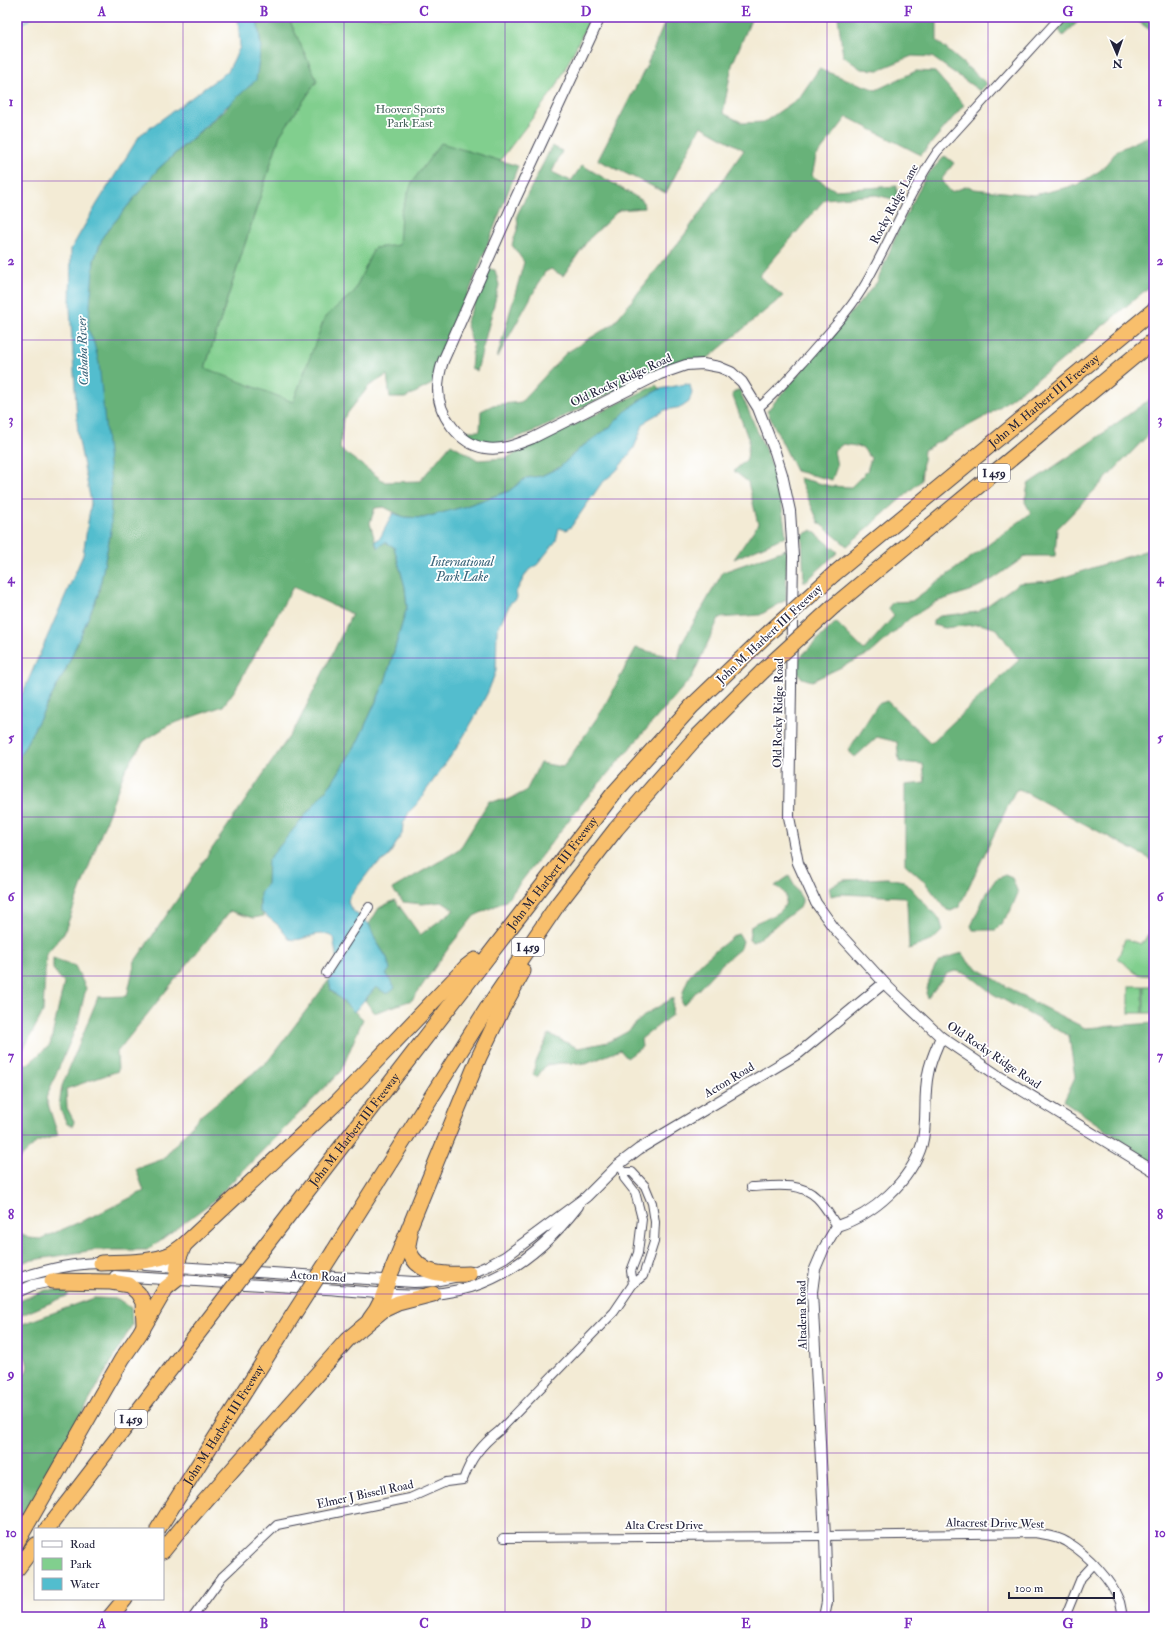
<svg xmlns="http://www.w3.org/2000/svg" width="1171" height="1634" viewBox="0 0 1171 1634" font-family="'IM FELL Double Pica',serif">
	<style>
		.green { fill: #81cf8e; stroke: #527864 }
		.forest { fill: #68b279; stroke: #456a5a }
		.water { fill: #52bdce; stroke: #3a7084 }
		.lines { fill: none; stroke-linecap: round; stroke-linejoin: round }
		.stream { stroke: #52bdce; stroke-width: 2 }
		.minor-casing { stroke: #414052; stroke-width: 10 }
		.tertiary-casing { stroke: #414052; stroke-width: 12 }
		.motorway-casing { stroke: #414052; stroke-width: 17 }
		.minor { stroke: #fff; stroke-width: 8 }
		.tertiary { stroke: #fff; stroke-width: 10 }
		.motorway { stroke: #f8bf6c; stroke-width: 15 }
		.motorway-bridge-casing { stroke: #414052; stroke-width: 17; stroke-linecap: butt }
		.motorway-bridge { stroke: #f8bf6c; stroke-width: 15 }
		.grid { fill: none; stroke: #7b2cbf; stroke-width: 1; stroke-opacity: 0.55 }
		.labels { text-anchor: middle; stroke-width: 3.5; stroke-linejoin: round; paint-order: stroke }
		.shield { fill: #fff; stroke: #646476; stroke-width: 1 }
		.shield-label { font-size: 11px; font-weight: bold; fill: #22223b }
		.park-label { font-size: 12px; fill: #435f58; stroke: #fff }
		.street-label { font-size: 12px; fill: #22223b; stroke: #fff }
		.water-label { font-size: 13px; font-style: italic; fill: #356076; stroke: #fff }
		.neatline { fill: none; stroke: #7b2cbf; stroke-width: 1.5 }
		.grid-label { font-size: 13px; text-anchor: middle; font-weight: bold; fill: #7b2cbf }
	</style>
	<rect width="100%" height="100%" fill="#fff"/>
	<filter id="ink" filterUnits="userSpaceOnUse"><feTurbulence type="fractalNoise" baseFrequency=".025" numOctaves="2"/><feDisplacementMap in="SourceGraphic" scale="8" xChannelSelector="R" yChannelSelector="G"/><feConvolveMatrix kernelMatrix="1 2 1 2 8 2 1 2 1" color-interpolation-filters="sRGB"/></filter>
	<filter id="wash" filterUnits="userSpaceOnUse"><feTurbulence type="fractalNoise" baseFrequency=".012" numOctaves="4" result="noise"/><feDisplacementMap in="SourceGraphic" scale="16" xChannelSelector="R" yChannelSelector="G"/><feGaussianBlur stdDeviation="0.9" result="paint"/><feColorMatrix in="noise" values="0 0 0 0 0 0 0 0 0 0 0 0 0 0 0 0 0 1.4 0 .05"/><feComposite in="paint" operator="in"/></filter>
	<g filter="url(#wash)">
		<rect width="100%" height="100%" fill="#f3ebd5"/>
		<g class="green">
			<polygon points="288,17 591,17 556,87 306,416 205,368 280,135 317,81"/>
			<polygon points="1148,934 1154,948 1154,976 1142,975 1137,974 1117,958 1119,956 1125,939 1141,944 1142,941 1144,942"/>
			<rect x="1129" y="986" width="14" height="27"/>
			<rect x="1144" y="986" width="10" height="27"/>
		</g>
		<g class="forest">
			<path d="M 257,17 L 288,17 L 317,81 L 280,135 L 205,368 L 293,402 L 325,317 L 354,292 L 374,248 L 399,245 L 401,213 L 412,182 L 441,143 L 518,166 L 434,383 L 405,398 L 390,398 L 387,375 L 369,386 L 343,419 L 340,449 L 385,482 L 420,481 L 451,444 L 478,460 L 506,458 L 656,385 L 660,389 L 643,398 L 628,409 L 610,427 L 580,448 L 560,467 L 541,476 L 526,478 L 509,491 L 463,507 L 423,518 L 404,517 L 384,507 L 375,508 L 370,523 L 377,548 L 385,542 L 394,547 L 405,587 L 407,607 L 385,682 L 357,743 L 332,783 L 269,860 L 267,884 C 259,891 257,908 264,916 L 253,918 L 230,911 L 117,1052 L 118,1071 L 66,1089 L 67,1108 L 74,1121 L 73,1126 L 67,1124 L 59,1106 L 62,1086 L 98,997 L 127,996 L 135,961 L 297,725 L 352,614 L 293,587 L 235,690 L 223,706 L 169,725 L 144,741 L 125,770 L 64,933 L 46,954 L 43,1012 L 17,1062 L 17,761 L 66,669 L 98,595 L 111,531 L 94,343 L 88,329 L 89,309 L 94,260 L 103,236 L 158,169 L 227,108 L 261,47 Z"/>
			<polygon points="667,17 754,17 751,20 732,65 723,113 743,123 764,122 799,98 819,69 876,90 916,71 935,72 964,105 921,155 847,117 816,157 812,176 835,190 897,186 897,200 876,195 825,199 759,276 783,296 708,358 668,364 537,430 501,444 485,445 460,431 480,431 481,411 493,405 521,402 566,353 613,324 685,234 744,150 701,126 666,193 598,160 646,67"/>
			<polygon points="838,17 937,17 937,41 987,84 980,91 932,57 912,56 878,70 861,69 843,56"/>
			<polygon points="1069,17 1083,17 1063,36 1058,29"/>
			<polygon points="1132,17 1154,17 1154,33"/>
			<polygon points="1154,131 1154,283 1056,365 990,414 924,450 921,481 847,546 819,523 799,478 830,486 851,487 867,471 871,458 862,447 843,444 834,451 837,466 832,480 796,471 767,411 877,282 898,231 926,176 945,156 954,163 941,180 951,192 968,186 974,189 1034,195 1077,185 1101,170 1118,150 1151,135"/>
			<polygon points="552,146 562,151 552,172 571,181 582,165 643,201 644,208 619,210 588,240 563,276 551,269 545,272 497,358 524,262 512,245 518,227 517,215"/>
			<polygon points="490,269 495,270 499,285 477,371 471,368 473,346 466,322"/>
			<polygon points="739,389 778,479 786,536 734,559 758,524 748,482 734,471 747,459 749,441 732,394"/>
			<polygon points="1154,396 1154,429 1057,529 1055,556 1026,556 993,579 972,590 936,602 910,618 871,653 812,681 802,678 798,673 796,661 836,622 864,650 894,616 888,608 893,602 912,601 1031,513 1025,502 1028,484 1095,439"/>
			<polygon points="812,530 838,552 804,583 802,535"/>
			<polygon points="1154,548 1154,861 1019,789 1015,791 959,907 951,911 947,910 923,880 905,864 905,785 925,783 923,764 899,762 897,742 877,737 855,757 848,751 878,704 887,701 931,743 1019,660 997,629 980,624 945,628 933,625 933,620 940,616 978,612 1019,583 1052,581"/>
			<polygon points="787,549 786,600 760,615 719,618 692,677 583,802 506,901 474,916 450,946 412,1000 374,1013 365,1000 386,975 387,958 375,939 369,924 379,908 395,900 420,935 454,910 442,902 422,904 403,902 392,889 459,850 489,801 508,800 526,791 540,763 563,767 601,712 636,648 678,659 682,643 723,572"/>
			<polygon points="1005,875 1012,878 1018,893 1010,912 996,930 973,930 971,926 986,893 996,879"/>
			<path d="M 789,876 L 802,899 L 802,902 L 800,907 L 758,939 L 753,942 L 749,940 L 751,926 C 761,917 784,918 786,900 C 787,893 781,888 775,886 Z"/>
			<polygon points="887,878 904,881 940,920 943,930 933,940 909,949 907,903 905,897 841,894 831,896 829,887 844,880"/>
			<path d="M 739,934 L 743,941 L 741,948 L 723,963 L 684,1005 L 682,1004 C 680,996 688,976 694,970 C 706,957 721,947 735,935 Z"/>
			<path d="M 963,953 L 969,963 L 1025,998 L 1085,1028 L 1154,1023 L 1154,1163 L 1064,1101 L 1075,1077 L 1069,1036 L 993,994 L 968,974 L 955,971 L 946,974 L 928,998 L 926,993 C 933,966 934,960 963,953 Z"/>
			<polygon points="53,958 75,966 86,988 78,1023 46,1098 58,1135 37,1142 17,1161 17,1065 28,1064 50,1045 64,983 53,969"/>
			<polygon points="329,980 331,991 363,1019 341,1071 212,1202 147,1250 94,1250 27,1261 17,1265 17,1229 18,1233 29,1238 40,1239 96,1215 144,1191 136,1169 163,1159 199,1117 268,1061"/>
			<polygon points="673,998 672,1015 641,1039 642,1047 627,1058 620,1050 586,1064 561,1063 546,1065 537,1077 533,1075 535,1064 549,1034 578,1048 608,1042 627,1032 646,1014"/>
			<polygon points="46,1290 63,1290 69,1295 17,1317 17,1302"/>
			<path d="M 94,1298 L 118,1299 L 131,1308 L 132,1325 L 17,1529 L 17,1385 C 27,1371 32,1368 22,1352 L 17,1350 L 17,1326 Z"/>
		</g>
		<g class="water">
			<polygon points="238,17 257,17 261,47 256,80 158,169 103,236 94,260 88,329 94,343 99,363 111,484 111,531 98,595 66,669 17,761 17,703 24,690 83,555 91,502 78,436 70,308 71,249 97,204 140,135 228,71 240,47"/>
			<path d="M 686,384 L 690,385 L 692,393 L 689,402 L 682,407 L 665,410 L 647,420 L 643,425 L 634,448 L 617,470 L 601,484 L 571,527 L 566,530 L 559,528 L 556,541 L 537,565 L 527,572 L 516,592 L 517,597 L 516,600 L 511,602 L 497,630 L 496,671 L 488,692 L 475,717 L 456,749 L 425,792 L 420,801 L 409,812 L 403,824 L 402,834 L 388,857 L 371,869 L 349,898 L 348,902 L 351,909 L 369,924 L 375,939 L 387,958 L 390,969 L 386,975 L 395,987 L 387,994 L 376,987 L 354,1012 L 331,990 L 329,980 L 338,966 L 333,937 C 315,928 305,943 289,939 L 278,925 L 260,911 L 260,893 L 267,884 L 268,860 L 332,783 L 357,743 L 385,682 L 407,607 L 405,587 L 394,547 L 385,542 L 378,548 L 375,541 L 380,538 L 393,513 L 404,517 L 423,518 L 463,507 L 509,491 L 526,478 L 541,476 L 560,467 L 580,448 L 610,427 L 628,409 L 643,398 L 660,389 Z"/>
		</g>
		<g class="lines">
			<polyline class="stream" points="17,27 32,17"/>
		</g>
	</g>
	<g filter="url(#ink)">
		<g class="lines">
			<defs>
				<g id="minor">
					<path d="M 758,408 C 778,392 794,372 811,353 C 831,330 852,308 867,281 C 891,238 909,193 937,152 L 1060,17"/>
					<polyline points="326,973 369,907"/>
					<polyline points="621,1168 624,1172 624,1178 635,1192 642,1219 638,1253 631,1271 633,1284"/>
					<path d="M 751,1187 C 773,1186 800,1181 817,1198 C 825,1206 831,1217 837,1226"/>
					<path d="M 503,1538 L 825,1536 L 1035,1533 C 1046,1535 1058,1536 1067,1542 C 1088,1555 1111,1579 1120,1602 C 1121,1606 1122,1612 1123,1617"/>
					<path d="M 193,1617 L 222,1577 L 277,1525 L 410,1498 L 446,1482 L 463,1480 C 471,1458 481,1445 499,1431 L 614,1312 L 633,1284 L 643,1276 L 654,1242 L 655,1222 L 652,1203 L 645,1186 L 632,1172 L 624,1172"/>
					<polyline points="1065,1617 1081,1578 1094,1564"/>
				</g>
				<g id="tertiary">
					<path d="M 600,17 L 512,206 L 443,361 C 440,370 438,379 438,389 C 438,414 459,444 485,448 C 501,451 518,444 533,438 L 660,374 L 686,365 L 703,364 L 719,367 L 731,372 L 742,382 L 758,408 L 775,452 L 782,474 L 790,511 L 793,556 L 789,817 L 798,863 L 816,903 L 834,928 L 889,988 L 941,1037 L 997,1075 L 1154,1171"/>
					<polyline points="145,1265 414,1282 434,1281 469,1274 488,1266 505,1257 586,1197 618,1165 639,1149 799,1053 884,983"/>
					<path d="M 115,1276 C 185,1280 256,1285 326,1289 C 374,1292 425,1301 471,1287 C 515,1273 550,1242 578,1206"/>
					<path d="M 17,1279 C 47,1269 76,1262 107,1263"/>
					<polyline points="17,1292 33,1285 57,1280"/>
					<path d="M 824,1617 L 827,1602 L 825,1536 L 812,1292 L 815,1269 L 824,1248 L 837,1226 C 873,1215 911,1181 922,1144 C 928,1121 923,1097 928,1074 C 930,1061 936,1049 941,1037"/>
				</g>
				<g id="motorway">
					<path id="s1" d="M 834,574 L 1154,310"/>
					<polyline points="834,606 1154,340"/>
					<path d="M 410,1235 C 409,1240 407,1247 409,1251 C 419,1276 446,1275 469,1274"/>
					<path id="s2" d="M 264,1247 L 614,793 L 692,706 L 762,639"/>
					<polyline points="334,1251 490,1004 558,904 616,829 692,742 762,672"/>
					<path d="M 101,1263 C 122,1262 152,1263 171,1254 C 175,1252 180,1248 184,1245 L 338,1101 L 466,967 L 475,960"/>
					<polyline points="52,1281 111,1282 129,1285 138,1293 143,1302 144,1324"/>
					<path d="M 370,1319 C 380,1307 384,1295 388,1280 L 479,1057 L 503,1007 L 523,971"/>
					<polyline points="47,1529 216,1310"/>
					<path id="s3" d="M 158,1529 L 293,1315"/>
					<polyline points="17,1542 122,1359 140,1333 166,1288 176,1280 179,1257 184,1245"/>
					<polyline points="163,1551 189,1519 347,1340 383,1310 398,1303 433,1294"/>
					<polyline points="17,1569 35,1545"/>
					<polyline points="110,1617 125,1599"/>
				</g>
			</defs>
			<use href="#minor" class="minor-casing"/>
			<use href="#tertiary" class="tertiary-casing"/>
			<use href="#motorway" class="motorway-casing"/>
			<use href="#minor" class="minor"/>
			<use href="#tertiary" class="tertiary"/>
			<use href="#motorway" class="motorway"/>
			<defs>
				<g id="motorway-bridge">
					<polyline points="762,639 834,574"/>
					<polyline points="762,672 834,606"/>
					<polyline points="216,1310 264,1247"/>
					<polyline points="293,1315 334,1251"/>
				</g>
			</defs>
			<use href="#motorway-bridge" class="motorway-bridge-casing"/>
			<use href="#motorway-bridge" class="motorway-bridge"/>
		</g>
	</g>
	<path class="grid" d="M 183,17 L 183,1617M 344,17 L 344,1617M 505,17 L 505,1617M 666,17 L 666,1617M 827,17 L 827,1617M 988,17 L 988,1617M 17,181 L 1154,181M 17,340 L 1154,340M 17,499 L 1154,499M 17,658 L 1154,658M 17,817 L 1154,817M 17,976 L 1154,976M 17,1135 L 1154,1135M 17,1294 L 1154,1294M 17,1453 L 1154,1453"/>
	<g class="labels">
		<g class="shield">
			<rect x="978" y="464" width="32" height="18" rx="3"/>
			<rect x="512" y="938" width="32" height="18" rx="3"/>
			<rect x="115" y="1410" width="32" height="18" rx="3"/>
		</g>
		<g class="shield-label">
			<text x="994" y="477">I 459</text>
			<text x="528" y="951">I 459</text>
			<text x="131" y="1423">I 459</text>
		</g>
		<g class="park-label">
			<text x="410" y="113">Hoover Sports<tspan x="410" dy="14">Park East</tspan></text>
		</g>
		<g class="street-label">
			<text transform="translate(894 204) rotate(-62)" y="4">Rocky Ridge Lane</text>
			<text transform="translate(621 380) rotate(-25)" y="4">Old Rocky Ridge Road</text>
			<text dy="4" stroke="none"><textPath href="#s1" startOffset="272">John M. Harbert III Freeway</textPath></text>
			<text transform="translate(769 634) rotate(-43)" y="4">John M. Harbert III Freeway</text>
			<text transform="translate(778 713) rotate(-89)" y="4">Old Rocky Ridge Road</text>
			<text dy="4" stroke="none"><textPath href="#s2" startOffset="472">John M. Harbert III Freeway</textPath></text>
			<text transform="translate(994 1055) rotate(34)" y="4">Old Rocky Ridge Road</text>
			<text transform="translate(729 1080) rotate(-31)" y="4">Acton Road</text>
			<text dy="4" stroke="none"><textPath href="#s2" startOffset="148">John M. Harbert III Freeway</textPath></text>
			<text transform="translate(318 1276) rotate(4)" y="4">Acton Road</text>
			<text transform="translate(802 1315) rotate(-91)" y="4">Altadena Road</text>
			<text dy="4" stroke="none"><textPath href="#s3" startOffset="123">John M. Harbert III Freeway</textPath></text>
			<text transform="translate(365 1494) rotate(-12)" y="4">Elmer J Bissell Road</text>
			<text transform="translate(995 1523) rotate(1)" y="4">Altacrest Drive West</text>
			<text x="664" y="1529">Alta Crest Drive</text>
		</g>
		<g class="water-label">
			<text transform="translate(82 351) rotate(-92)" y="5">Cahaba River</text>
			<text x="462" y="566">International<tspan x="462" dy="15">Park Lake</tspan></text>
		</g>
	</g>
	<rect width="1171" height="1634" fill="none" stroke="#fff" stroke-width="44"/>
	<rect x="34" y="1528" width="130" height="72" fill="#ffffff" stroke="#a7a7b1"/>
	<rect x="42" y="1541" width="20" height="6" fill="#ffffff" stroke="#a7a7b1"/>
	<text x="70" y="1548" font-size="12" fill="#22223b">Road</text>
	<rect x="42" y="1558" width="20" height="12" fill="#81cf8e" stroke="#a7a7b1"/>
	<text x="70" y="1568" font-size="12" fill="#22223b">Park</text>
	<rect x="42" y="1578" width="20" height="12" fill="#52bdce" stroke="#a7a7b1"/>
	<text x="70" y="1588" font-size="12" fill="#22223b">Water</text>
	<g transform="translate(1117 54) rotate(178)" stroke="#ffffff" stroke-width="3" paint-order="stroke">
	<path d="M0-3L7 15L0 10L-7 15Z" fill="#22223b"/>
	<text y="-6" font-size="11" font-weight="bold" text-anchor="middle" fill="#22223b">N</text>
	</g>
	<path d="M1009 1592v6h105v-6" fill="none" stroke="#22223b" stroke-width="2"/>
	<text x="1015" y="1592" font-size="12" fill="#22223b" stroke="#ffffff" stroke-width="3" paint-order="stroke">100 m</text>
	<rect x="22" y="22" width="1127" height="1590" class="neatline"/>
	<g class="grid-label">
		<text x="102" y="16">A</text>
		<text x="264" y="16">B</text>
		<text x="424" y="16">C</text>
		<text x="586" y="16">D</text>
		<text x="746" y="16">E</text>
		<text x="908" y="16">F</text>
		<text x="1068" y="16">G</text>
		<text x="11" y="106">1</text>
		<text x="1160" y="106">1</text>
		<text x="11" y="265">2</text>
		<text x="1160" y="265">2</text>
		<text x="11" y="424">3</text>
		<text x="1160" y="424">3</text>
		<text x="11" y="583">4</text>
		<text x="1160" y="583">4</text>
		<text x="11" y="742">5</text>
		<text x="1160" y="742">5</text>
		<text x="11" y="901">6</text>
		<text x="1160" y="901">6</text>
		<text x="11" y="1060">7</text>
		<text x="1160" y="1060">7</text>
		<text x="11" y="1219">8</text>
		<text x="1160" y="1219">8</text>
		<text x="11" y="1378">9</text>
		<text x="1160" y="1378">9</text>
		<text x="11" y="1537">10</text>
		<text x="1160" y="1537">10</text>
		<text x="102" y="1628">A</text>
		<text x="264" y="1628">B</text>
		<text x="424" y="1628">C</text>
		<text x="586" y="1628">D</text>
		<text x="746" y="1628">E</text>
		<text x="908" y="1628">F</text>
		<text x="1068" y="1628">G</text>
	</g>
</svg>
